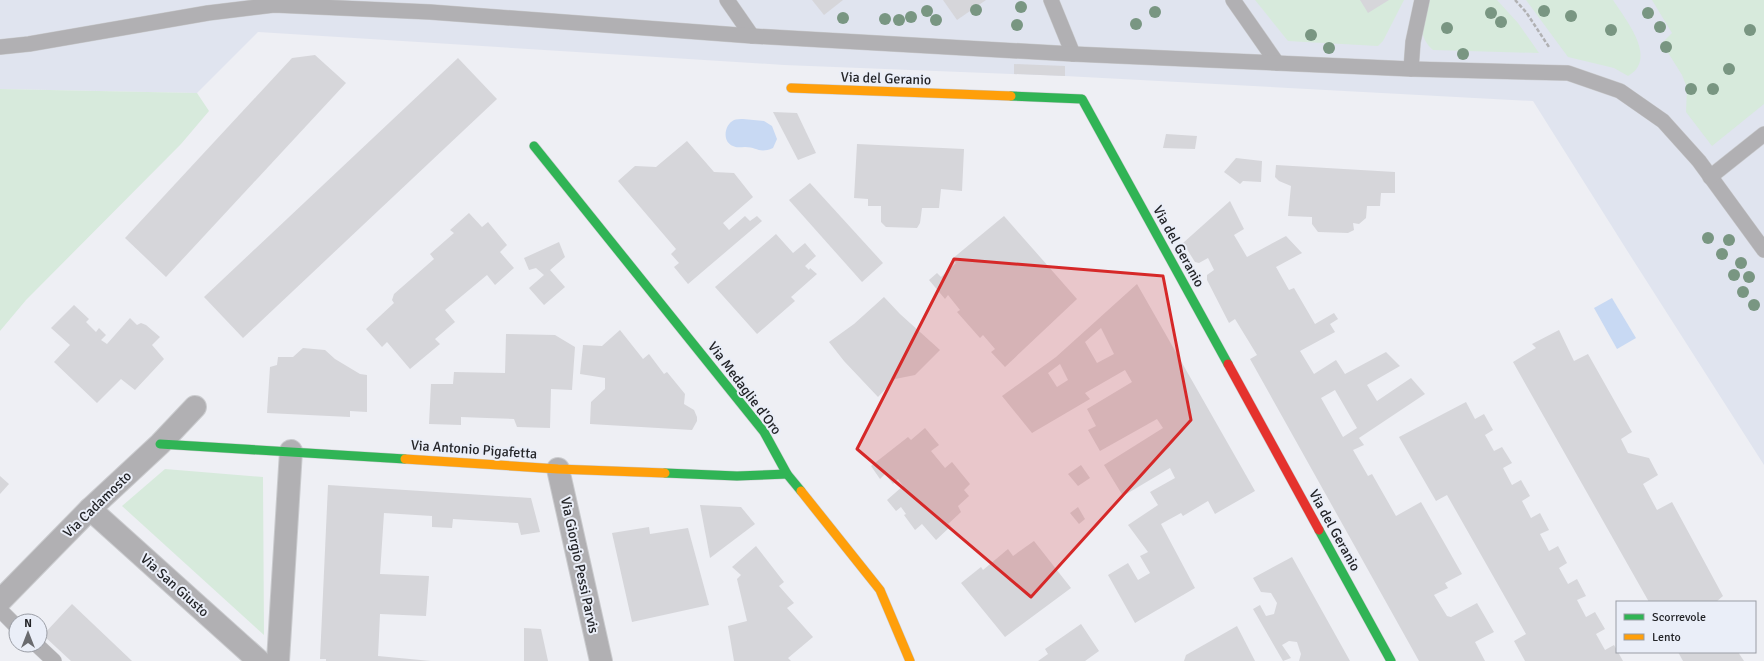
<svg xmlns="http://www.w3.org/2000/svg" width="1764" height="661" viewBox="0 0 1764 661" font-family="Signika,sans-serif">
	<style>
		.built { fill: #e0e4ef }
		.green { fill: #d7eadc }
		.water { fill: #c8d9f3 }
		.building { fill: #d6d6da; fill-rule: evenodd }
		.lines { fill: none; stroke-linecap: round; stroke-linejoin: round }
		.lane-casing { stroke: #cacbce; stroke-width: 16 }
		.street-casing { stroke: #cacbce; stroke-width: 24 }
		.fast-casing { stroke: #cacbce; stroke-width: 10 }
		.slow-casing { stroke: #cacbce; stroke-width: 10 }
		.jam-casing { stroke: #cacbce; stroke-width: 10 }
		.path { stroke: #b1b1b3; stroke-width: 2.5; stroke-dasharray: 4 2; stroke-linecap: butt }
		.lane { stroke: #b1b0b3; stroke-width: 15 }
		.street { stroke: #b1b0b3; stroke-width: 22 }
		.fast { stroke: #30b455; stroke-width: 9 }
		.slow { stroke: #ff9f0a; stroke-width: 9 }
		.jam { stroke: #e5322d; stroke-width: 9 }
		.tree { fill: #799682 }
		.marked { fill: #d62828; fill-opacity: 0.2; stroke: #d62828; stroke-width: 3; stroke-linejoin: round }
		.labels { text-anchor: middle; stroke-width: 4; stroke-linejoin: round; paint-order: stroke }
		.street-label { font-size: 14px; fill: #232428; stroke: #eaeef8 }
	</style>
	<rect width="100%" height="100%" fill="#eeeff4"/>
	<polygon class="built" points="0,0 1764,0 1764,465 1628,252 1533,101 1065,76 784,65 258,32 197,93 0,89"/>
	<g class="green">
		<polygon points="1255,0 1404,0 1383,41 1378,46 1288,41"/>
		<path d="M 1425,0 L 1497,0 L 1518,23 L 1539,53 L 1433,50 C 1416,35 1423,20 1425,0 Z"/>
		<path d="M 1526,0 L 1613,0 C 1625,19 1659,59 1628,76 L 1614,68 L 1568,57 Z"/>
		<polygon points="1652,0 1764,0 1764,104 1712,146 1686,112 1687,88 1682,75 1662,43 1672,33"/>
		<polygon points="0,89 197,93 209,111 181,144 26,300 0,331"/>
		<polygon points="165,469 263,477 264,635 122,506"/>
	</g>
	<g class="water">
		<path d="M 743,119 L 764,121 L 772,126 L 777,139 L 773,148 C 759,154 757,147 745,147 C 741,147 736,148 733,146 C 722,142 724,125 734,120 C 736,119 741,119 743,119 Z"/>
		<polygon points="1612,298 1636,338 1617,349 1594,308"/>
	</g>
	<g class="building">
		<polygon points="812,0 843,0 824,15"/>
		<polygon points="943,0 986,0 957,20"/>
		<polygon points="1360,0 1389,0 1368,13"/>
		<polygon points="315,55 346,83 166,277 125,238 292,58"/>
		<polygon points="458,58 497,99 243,338 204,297"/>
		<polygon points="1014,64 1065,66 1065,76 1014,74"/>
		<polygon points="773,112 797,113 816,153 798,160"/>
		<polygon points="1166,134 1197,136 1195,149 1163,148"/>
		<polygon points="687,141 714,172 734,173 753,197 723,223 729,230 745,216 750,221 757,216 762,221 688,284 674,267 679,263 671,254 676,249 618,181 635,166 656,167"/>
		<polygon points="857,144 964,149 962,191 941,189 939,208 922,208 920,223 917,228 886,227 881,222 881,206 868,206 868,199 854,198"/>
		<polygon points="1236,158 1262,161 1261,182 1243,181 1240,184 1224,172"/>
		<polygon points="1276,165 1395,172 1395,193 1381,193 1380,206 1367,206 1366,218 1359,224 1353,223 1354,230 1348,233 1318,232 1312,224 1312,217 1288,216 1291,186 1279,181 1275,177"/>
		<polygon points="810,183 883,263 862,282 789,200"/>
		<path d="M 1230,201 L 1244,229 L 1234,235 L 1247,257 L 1286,236 L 1302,253 L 1276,267 L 1289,290 L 1294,288 L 1315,324 L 1334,313 L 1338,319 L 1330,324 L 1335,332 L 1300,351 L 1314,374 L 1336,360 L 1345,374 L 1386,352 L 1400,366 L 1367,385 L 1377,401 L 1411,378 L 1425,394 L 1359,438 L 1364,445 L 1353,450 L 1368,476 L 1372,474 L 1396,516 L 1421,502 L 1462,574 L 1445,583 L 1448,588 L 1434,595 L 1447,616 L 1451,617 L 1477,603 L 1494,632 L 1475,642 L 1485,661 L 1419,661 L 1250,359 L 1257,355 L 1235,319 L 1229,323 L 1207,280 L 1207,275 L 1214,270 L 1208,258 L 1199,263 L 1195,262 L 1183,243 ZM 1335,390 L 1357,428 L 1343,437 L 1321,398 Z"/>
		<polygon points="469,213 482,227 488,222 507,245 500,252 514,268 495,285 487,275 445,310 455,322 435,339 440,344 410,369 387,342 382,347 366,329 394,303 392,300 394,294 434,259 430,254 454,233 450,230"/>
		<polygon points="1004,216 1077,299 1005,367 991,352 995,349 983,335 980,338 957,312 960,310 948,295 945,299 929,280 937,273 941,277 956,263 952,259"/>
		<polygon points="776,234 793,253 805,243 816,256 805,266 809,270 810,268 817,274 791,297 795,301 757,334 715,287"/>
		<polygon points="559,242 565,257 550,270 565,287 544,305 529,288 544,275 536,268 529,270 524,258"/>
		<path d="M 1137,284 L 1255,491 L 1215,514 L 1208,501 L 1183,516 L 1181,513 L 1161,524 L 1195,588 L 1135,623 L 1108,575 L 1128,563 L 1138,580 L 1150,573 L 1140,556 L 1148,552 L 1128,525 L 1158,505 L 1150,492 L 1175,478 L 1170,468 L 1123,496 L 1104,465 L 1163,428 L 1157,419 L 1100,451 L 1088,430 L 1096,426 L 1087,409 L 1132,382 L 1125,370 L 1085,393 L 1090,399 L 1032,433 L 1002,396 L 1056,357 ZM 1101,328 L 1114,354 L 1097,363 L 1085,342 ZM 1060,364 L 1068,380 L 1057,387 L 1048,373 Z"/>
		<polygon points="884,297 900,314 940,350 915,375 895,379 878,397 844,361 829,342 854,324"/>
		<polygon points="74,305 89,319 86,322 96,332 99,328 106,335 101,340 107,344 130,318 137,325 141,323 146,325 160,337 152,345 164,359 135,390 121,379 97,403 54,362 70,345 51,328"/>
		<polygon points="620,330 643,359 649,354 664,374 667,372 685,394 684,404 694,410 697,417 697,421 692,430 590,424 591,402 605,389 605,378 580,374 583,345 602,346"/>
		<polygon points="1559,330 1574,361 1588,354 1632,432 1621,439 1628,453 1649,458 1658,475 1643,484 1657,510 1672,502 1723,596 1716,602 1649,602 1513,362 1536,348 1532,344"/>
		<polygon points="506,334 555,335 575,347 572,390 551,389 550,428 517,427 514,419 487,418 461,417 461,425 429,424 431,384 453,384 454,372 505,373"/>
		<polygon points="303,348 325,350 335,359 360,374 367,375 367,412 350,411 350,417 267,413 270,367 277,365 278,357 293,357"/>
		<polygon points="1466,402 1475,419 1484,414 1493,430 1485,435 1494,451 1502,447 1512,463 1503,468 1512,485 1521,480 1530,496 1522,501 1531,518 1540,513 1549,530 1540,534 1549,551 1558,546 1567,563 1559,568 1568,584 1577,579 1586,596 1577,600 1586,617 1595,612 1605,629 1596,634 1605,650 1614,645 1623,661 1525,661 1514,641 1526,634 1447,495 1436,501 1399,437"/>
		<polygon points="925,428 939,445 931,451 945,468 952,462 970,484 964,490 969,496 958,506 961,512 948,524 951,526 936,540 922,524 915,530 904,515 906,514 901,507 896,511 887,500 903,486 898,479 893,484 885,474 880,479 871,466 908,437 911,440"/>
		<polygon points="1081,465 1090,478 1078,486 1068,474"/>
		<polygon points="0,476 9,484 0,494"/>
		<polygon points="328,485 531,498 540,532 521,535 518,523 453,519 452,528 432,527 432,516 384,513 380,574 429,576 426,616 380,614 378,656 431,661 326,661 326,659 320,659"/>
		<polygon points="700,505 741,507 755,524 710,558"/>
		<polygon points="1078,507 1085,519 1079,524 1070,513"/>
		<polygon points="649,527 650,534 688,528 709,605 632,622 612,533"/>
		<polygon points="1034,541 1071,588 1005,637 961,583 981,567 983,570 1008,549 1013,556"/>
		<polygon points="756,546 784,582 779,586 794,603 787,608 813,637 788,658 791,661 734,661 728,626 747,621 737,579 741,575 732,567"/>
		<polygon points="1292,557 1350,661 1299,661 1301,654 1297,642 1289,641 1282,645 1291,658 1283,661 1253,609 1260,605 1266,616 1274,614 1277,603 1271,593 1261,592 1253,578"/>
		<polygon points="72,604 132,661 71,661 43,635"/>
		<polygon points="1081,624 1099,651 1085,661 1038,661 1048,654 1045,649"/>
		<polygon points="1237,626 1255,661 1184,661 1186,655"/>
		<polygon points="524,628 541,629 548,661 524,661"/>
		<polygon points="1678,652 1738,652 1744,661 1683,661"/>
	</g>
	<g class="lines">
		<defs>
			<g id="lane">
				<polyline points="727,0 752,36"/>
				<polyline points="1051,0 1073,54"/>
				<polyline points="1233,0 1277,63"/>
				<polyline points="0,47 29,44 208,13 274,5 430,12 752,36 1073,54 1411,69 1568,73 1620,91 1663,121 1699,161 1764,250"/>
				<polyline points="1411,69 1413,42 1422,0"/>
				<polyline points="1710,177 1764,134"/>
				<polyline points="0,610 16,626"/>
				<polyline points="37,645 54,661"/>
			</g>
			<g id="street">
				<polyline points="558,469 601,661"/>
				<polyline points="90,509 259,661"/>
				<polyline points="0,601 90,509 160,444 195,407"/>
				<polyline points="278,661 291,451"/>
			</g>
			<g id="fast">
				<polyline points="1011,96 1082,99 1228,364"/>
				<polyline points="534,146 764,432 787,474 801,491"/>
				<polyline points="160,444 405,459"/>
				<polyline points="665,473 737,476 787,474"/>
				<polyline points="1319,530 1391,661"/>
			</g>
			<g id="slow">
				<polyline points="791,88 1011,96"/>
				<polyline points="405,459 558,469 665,473"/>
				<polyline points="801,491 880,590 910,661"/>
			</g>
			<polyline id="jam" points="1228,364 1319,530"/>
		</defs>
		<use href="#lane" class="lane-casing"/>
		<use href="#street" class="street-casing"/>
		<use href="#fast" class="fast-casing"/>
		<use href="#slow" class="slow-casing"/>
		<use href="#jam" class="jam-casing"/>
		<polyline class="path" points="1515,0 1526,12 1549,47"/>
		<use href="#lane" class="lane"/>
		<use href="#street" class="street"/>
		<use href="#fast" class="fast"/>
		<use href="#slow" class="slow"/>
		<use href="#jam" class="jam"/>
	</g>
	<g class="tree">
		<circle cx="1021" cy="7" r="6"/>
		<circle cx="976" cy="10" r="6"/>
		<circle cx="927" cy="11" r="6"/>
		<circle cx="1544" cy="11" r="6"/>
		<circle cx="1155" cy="12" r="6"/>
		<circle cx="1491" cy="13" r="6"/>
		<circle cx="1648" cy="13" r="6"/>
		<circle cx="1571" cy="16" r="6"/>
		<circle cx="911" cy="17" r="6"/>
		<circle cx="843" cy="18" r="6"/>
		<circle cx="885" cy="19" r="6"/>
		<circle cx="899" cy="20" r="6"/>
		<circle cx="936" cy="20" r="6"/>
		<circle cx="1501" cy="22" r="6"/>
		<circle cx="1136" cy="24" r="6"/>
		<circle cx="1017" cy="25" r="6"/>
		<circle cx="1660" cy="27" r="6"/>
		<circle cx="1447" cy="28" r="6"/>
		<circle cx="1611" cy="30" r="6"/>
		<circle cx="1750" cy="30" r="6"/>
		<circle cx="1311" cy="35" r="6"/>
		<circle cx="1666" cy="47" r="6"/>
		<circle cx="1329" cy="48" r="6"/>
		<circle cx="1463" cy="54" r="6"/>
		<circle cx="1729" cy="69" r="6"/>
		<circle cx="1691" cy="89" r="6"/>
		<circle cx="1713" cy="89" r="6"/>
		<circle cx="1708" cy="238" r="6"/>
		<circle cx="1729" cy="240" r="6"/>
		<circle cx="1722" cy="254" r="6"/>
		<circle cx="1741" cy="263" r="6"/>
		<circle cx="1734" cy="275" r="6"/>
		<circle cx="1749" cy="277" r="6"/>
		<circle cx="1743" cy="292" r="6"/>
		<circle cx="1754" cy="305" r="6"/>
	</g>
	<path class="marked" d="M 954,259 L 1163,276 L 1191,420 L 1031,597 L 857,449 Z"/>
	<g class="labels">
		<g class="street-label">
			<text transform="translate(886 78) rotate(2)" y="5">Via del Geranio</text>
			<text transform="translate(1179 246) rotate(61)" y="5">Via del Geranio</text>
			<text transform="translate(745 388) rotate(53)" y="5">Via Medaglie d'Oro</text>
			<text transform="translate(474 449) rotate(4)" y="5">Via Antonio Pigafetta</text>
			<text transform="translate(97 504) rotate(-44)" y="5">Via Cadamosto</text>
			<text transform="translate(1335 530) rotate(61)" y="5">Via del Geranio</text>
			<text transform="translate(580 565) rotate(78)" y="5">Via Giorgio Pessi Parvis</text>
			<text transform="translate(175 585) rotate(42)" y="5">Via San Giusto</text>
		</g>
	</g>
	<rect x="1616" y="601" width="140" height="52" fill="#eaeef8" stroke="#9a9da5"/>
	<rect x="1624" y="614" width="20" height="6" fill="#30b455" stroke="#9a9da5"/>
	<text x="1652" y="621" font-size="12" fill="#232428">Scorrevole</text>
	<rect x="1624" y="634" width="20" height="6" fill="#ff9f0a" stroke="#9a9da5"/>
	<text x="1652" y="641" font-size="12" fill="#232428">Lento</text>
	<g transform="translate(28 633)"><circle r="19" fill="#eaeef8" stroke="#9a9da5"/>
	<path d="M0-3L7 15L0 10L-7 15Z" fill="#6a6b6f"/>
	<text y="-6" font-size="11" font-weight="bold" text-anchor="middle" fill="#232428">N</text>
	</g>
</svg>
